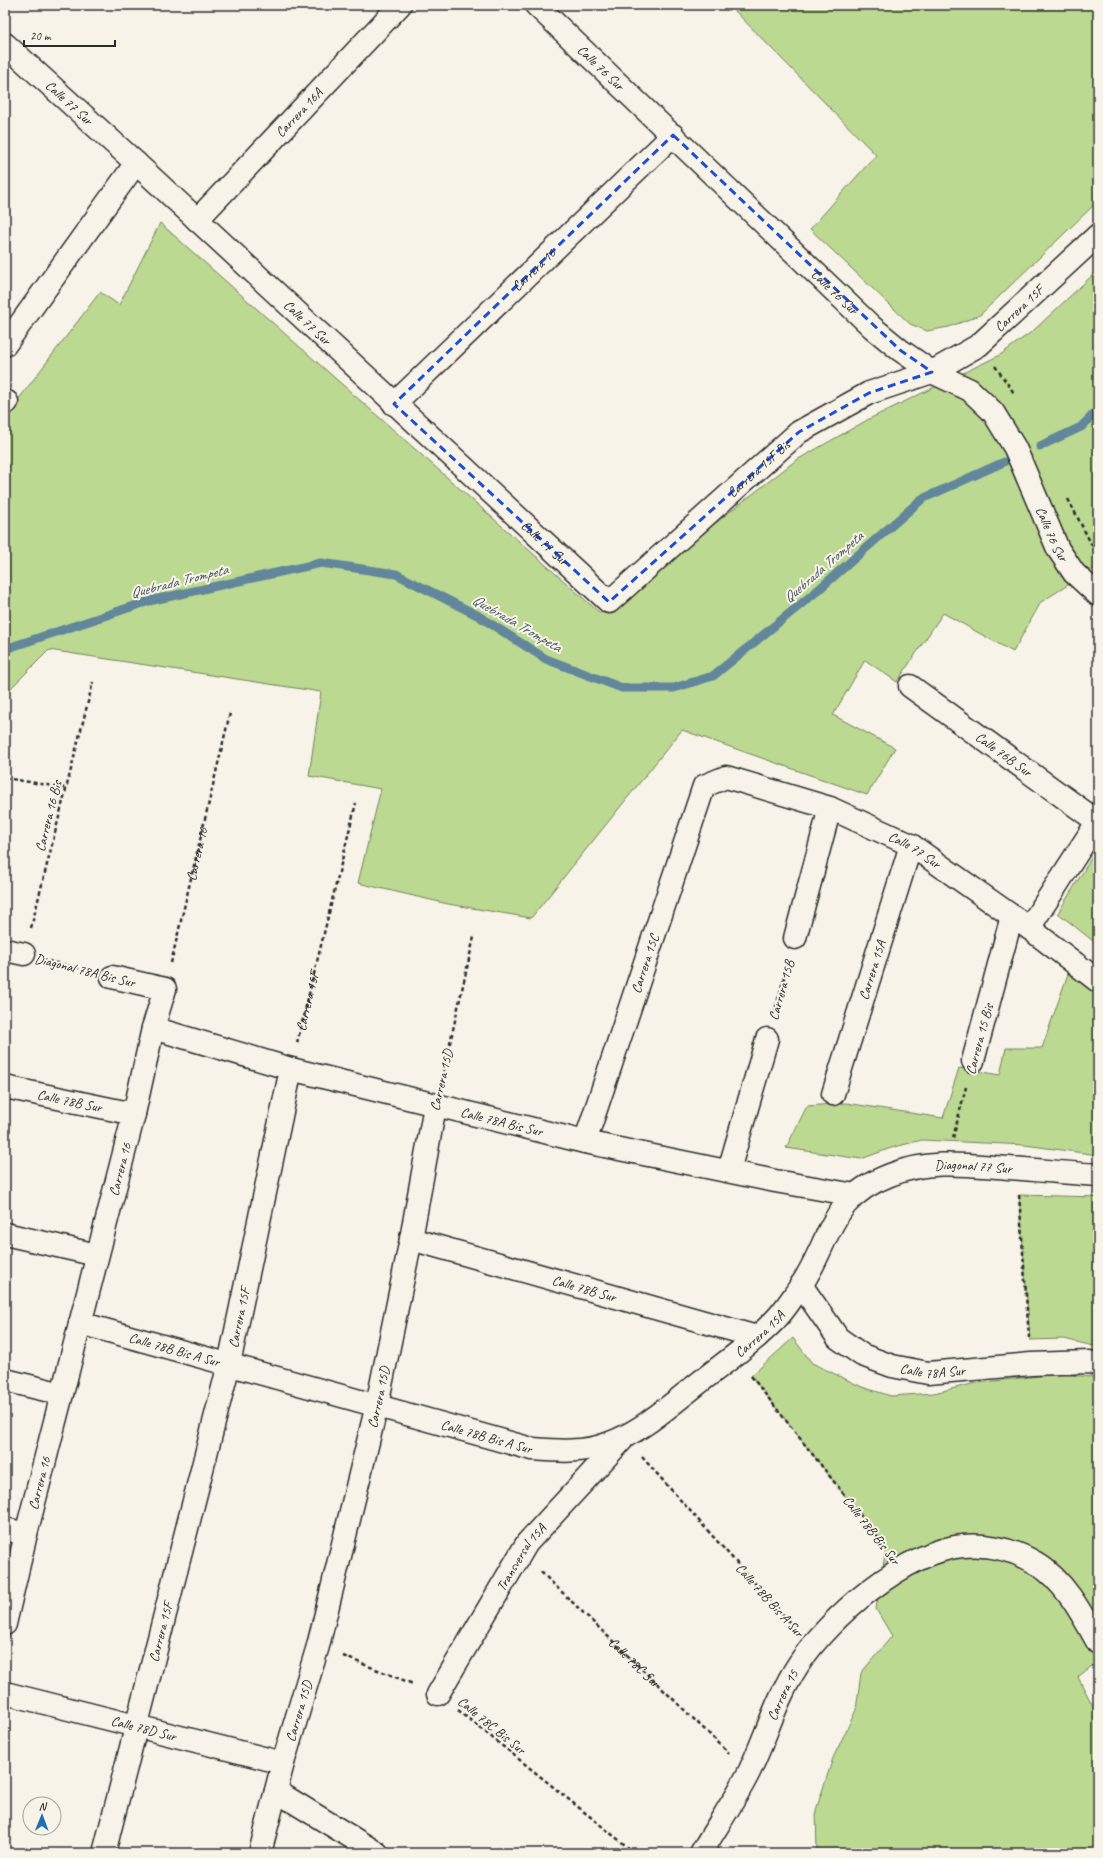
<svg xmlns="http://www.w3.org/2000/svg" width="1103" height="1858" viewBox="0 0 1103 1858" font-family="Caveat,sans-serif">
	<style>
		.green { fill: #bbd991; stroke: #73825e }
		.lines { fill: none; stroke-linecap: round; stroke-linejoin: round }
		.stream { stroke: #62869b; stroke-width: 9 }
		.minor-casing { stroke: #2b2b2b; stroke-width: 25 }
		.path { stroke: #2b2b2b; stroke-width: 2.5; stroke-dasharray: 4 3; stroke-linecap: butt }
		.minor { stroke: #f7f3e8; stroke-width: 22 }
		.marked { fill: none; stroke: #1d4ed8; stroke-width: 3; stroke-dasharray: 8 5; stroke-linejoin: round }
		.labels { text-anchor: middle; stroke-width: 4; stroke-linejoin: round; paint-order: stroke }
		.street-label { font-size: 14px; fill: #2b2b2b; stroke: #f7f3e8 }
		.water-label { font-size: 15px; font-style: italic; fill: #475863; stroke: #f7f3e8 }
	</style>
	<rect width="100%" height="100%" fill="#f7f3e8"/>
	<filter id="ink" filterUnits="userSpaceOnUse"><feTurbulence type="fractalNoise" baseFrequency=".025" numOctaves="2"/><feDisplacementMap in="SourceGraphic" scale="8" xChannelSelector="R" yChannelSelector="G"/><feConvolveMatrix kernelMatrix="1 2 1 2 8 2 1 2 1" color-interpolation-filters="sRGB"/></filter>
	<g filter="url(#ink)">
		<g class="green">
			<polygon points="729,5 1098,5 1098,201 980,315 949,327 927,331 910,324 810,229 876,155"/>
			<polygon points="160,223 600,613 795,461 869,419 1000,355 1034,330 1098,270 1098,566 1041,602 1013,652 943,613 897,682 865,660 833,715 895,748 867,795 682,730 531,918 448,904 358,883 381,789 309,776 321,692 49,650 5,694 5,417 100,292 119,305"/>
			<polygon points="1098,847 1098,945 1058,913"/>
			<polygon points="1069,971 1098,994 1098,1155 1025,1145 922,1140 891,1148 861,1159 786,1148 807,1106 846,1103 943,1118 959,1068 1000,1075 1006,1048 1042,1048"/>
			<polygon points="1019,1195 1098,1197 1098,1347 1064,1339 1030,1340"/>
			<polygon points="793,1338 812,1363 862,1387 891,1396 934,1393 976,1383 1058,1374 1092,1377 1098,1379 1098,1661 1078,1677 1098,1716 1098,1853 817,1853 816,1810 833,1758 856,1710 861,1673 892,1636 876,1609 886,1548 751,1376"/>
		</g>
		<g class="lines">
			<g class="stream">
				<polyline points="1040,446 1081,427 1098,410"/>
				<polyline points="5,649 149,601 321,563 396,574 477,615 546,659 622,688 674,688 713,676 817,591 922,499 1004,462"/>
			</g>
			<defs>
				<g id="minor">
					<path id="s4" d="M 536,5 L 872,327 L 900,350 L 932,372 L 970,390 L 993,412 L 1015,448 L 1058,549 L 1074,573 L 1098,595"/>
					<path id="s5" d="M 5,44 L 136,163 L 609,602 L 799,432 L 869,393 L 932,372 L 979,345 L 1098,235"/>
					<path id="s6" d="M 197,220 L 400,5"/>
					<polyline points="5,345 136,163"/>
					<polyline points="5,401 7,402"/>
					<path id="s7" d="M 394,404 L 673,135"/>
					<path id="s8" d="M 910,686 L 1098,822"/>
					<polyline points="1029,928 1098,821"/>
					<polyline points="795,938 830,808"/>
					<polyline points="5,950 24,954"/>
					<path id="s9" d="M 153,1028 L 291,1069 L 585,1142 L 775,1181 L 855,1195"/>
					<polyline points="973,1061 1012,916"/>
					<path id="s10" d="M 5,1087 L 134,1114"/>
					<path id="s11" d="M 833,1094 L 911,845"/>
					<path id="s12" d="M 585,1142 L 704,786 L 726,777 L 830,808 L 911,845 L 1029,928 L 1098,981"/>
					<polyline points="729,1170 767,1039"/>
					<polyline points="5,1234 97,1255"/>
					<path id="s13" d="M 411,1239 L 757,1337"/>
					<path id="s14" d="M 801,1285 L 838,1338 L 862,1355 L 892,1366 L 928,1373 L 1031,1364 L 1090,1362 L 1098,1365"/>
					<path id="s15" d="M 80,1323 L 532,1449 C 558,1451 582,1453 607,1444 C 639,1433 664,1410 690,1390 C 718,1367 750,1346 775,1320 C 785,1310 792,1298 800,1287 C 832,1240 827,1199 890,1175 C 931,1159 966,1165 1009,1168 C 1038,1170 1068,1173 1098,1175"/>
					<polyline points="5,1380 62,1394"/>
					<polyline points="5,1529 26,1534"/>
					<path id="s16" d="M 5,1624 L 26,1534 L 134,1114 L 153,1028 L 165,989 L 112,977"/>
					<path id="s17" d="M 5,1693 L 283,1763"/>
					<path id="s18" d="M 438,1694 L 527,1543 L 622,1440"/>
					<polyline points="276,1791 377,1853"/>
					<path id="s19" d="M 104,1853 L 229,1364 L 291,1069"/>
					<path id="s20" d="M 260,1853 L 283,1763 L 318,1646 L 377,1405 L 411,1239 L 435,1106"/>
					<path id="s21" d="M 701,1853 C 717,1826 735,1800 749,1772 C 766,1737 776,1699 798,1665 C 828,1618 906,1551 963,1546 C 989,1544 1014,1550 1036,1563 C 1065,1581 1082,1614 1098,1643"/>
				</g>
			</defs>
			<use href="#minor" class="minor-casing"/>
			<g class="path">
				<polyline points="995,366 1014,393"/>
				<polyline points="1068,499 1097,555"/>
				<polyline points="5,778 66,788"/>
				<polyline points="31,928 93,682"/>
				<polyline points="48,961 86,970"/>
				<path id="s1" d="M 171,963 L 230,713"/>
				<polyline points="774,1014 788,963"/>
				<path id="s2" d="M 297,1043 L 356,803"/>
				<polyline points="442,1078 474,937"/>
				<polyline points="953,1138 966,1087"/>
				<polyline points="1019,1195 1029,1338"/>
				<polyline points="751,1376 886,1548"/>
				<polyline points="642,1457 793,1626"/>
				<path id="s3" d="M 541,1572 L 729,1753"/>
				<polyline points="343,1656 413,1684"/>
				<polyline points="458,1710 635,1853"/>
			</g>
			<use href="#minor" class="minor"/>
		</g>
	</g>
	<path class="marked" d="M 673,135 L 900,350 L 932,372 L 869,393 L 799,432 L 609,602 L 394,404 Z"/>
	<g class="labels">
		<g class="street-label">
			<text dy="5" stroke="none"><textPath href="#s4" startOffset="90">Calle 76 Sur</textPath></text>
			<text dy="5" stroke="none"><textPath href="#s5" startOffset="87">Calle 77 Sur</textPath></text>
			<text dy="5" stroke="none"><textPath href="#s6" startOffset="148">Carrera 16A</textPath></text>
			<text dy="5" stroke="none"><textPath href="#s7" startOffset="194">Carrera 16</textPath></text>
			<text dy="5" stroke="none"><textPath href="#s4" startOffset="414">Calle 76 Sur</textPath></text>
			<text dy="5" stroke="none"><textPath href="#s5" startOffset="1332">Carrera 15F</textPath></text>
			<text dy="5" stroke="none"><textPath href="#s5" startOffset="411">Calle 77 Sur</textPath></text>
			<text dy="5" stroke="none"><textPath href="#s5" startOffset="1023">Carrera 15F Bis</textPath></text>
			<text dy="5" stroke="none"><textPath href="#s4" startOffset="750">Calle 76 Sur</textPath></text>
			<text dy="5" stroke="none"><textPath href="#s5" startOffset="735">Calle 77 Sur</textPath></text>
			<text dy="5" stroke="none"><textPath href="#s8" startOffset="116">Calle 76B Sur</textPath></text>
			<text transform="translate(48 816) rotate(-76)" y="5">Carrera 16 Bis</text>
			<text dy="5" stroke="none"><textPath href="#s12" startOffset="602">Calle 77 Sur</textPath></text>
			<text dy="5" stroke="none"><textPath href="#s1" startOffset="112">Carrera 16</textPath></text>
			<text dy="5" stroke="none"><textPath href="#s12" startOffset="188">Carrera 15C</textPath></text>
			<text transform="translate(85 970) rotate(14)" y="5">Diagonal 78A Bis Sur</text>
			<text dy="5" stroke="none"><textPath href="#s11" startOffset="130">Carrera 15A</textPath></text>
			<text transform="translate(781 990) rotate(-74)" y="5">Carrera 15B</text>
			<text dy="5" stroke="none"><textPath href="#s2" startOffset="43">Carrera 15F</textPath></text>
			<text transform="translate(979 1039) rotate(-75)" y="5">Carrera 15 Bis</text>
			<text transform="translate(441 1080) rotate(-77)" y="5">Carrera 15D</text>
			<text dy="5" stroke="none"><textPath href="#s10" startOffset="66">Calle 78B Sur</textPath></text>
			<text dy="5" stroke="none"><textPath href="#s9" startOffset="361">Calle 78A Bis Sur</textPath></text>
			<text dy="5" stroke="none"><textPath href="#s15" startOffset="1029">Diagonal 77 Sur</textPath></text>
			<text dy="5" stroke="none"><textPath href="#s16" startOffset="469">Carrera 16</textPath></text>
			<text dy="5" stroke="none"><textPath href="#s13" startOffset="180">Calle 78B Sur</textPath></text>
			<text dy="5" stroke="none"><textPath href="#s19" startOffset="552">Carrera 15F</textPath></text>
			<text dy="5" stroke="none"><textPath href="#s15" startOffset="734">Carrera 15A</textPath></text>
			<text dy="5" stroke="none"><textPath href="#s15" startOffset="98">Calle 78B Bis A Sur</textPath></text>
			<text dy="5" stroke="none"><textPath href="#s14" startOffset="167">Calle 78A Sur</textPath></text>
			<text dy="5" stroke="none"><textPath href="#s20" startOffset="471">Carrera 15D</textPath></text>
			<text dy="5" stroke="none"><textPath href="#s15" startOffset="422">Calle 78B Bis A Sur</textPath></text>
			<text dy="5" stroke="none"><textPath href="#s16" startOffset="145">Carrera 16</textPath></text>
			<text transform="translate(872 1530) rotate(52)" y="5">Calle 78B Bis Sur</text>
			<text dy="5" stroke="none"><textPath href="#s18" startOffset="160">Transversal 15A</textPath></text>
			<text transform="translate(770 1600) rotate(48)" y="5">Calle 78B Bis A Sur</text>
			<text dy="5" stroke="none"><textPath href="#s19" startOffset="228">Carrera 15F</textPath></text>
			<text dy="5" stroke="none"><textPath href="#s3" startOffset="130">Calle 78C Sur</textPath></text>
			<text dy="5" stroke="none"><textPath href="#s21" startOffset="178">Carrera 15</textPath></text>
			<text dy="5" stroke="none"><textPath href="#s20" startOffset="147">Carrera 15D</textPath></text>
			<text transform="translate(492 1725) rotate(39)" y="5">Calle 78C Bis Sur</text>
			<text dy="5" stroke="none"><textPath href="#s17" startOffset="143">Calle 78D Sur</textPath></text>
		</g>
		<g class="water-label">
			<text transform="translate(823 567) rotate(-41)" y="5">Quebrada Trompeta</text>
			<text transform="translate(179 581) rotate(-14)" y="5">Quebrada Trompeta</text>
			<text transform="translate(517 623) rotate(30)" y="5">Quebrada Trompeta</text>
		</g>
	</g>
	<rect width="1103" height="1858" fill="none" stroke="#f7f3e8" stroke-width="20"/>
	<rect x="10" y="10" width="1083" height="1838" fill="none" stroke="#2b2b2b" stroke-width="1.5" filter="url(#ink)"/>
	<g transform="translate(42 1816) rotate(1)"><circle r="19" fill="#f7f3e8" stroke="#a5a39c"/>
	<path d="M0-3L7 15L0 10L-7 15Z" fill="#1f6fb2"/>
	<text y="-6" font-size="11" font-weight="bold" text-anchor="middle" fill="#2b2b2b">N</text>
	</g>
	<path d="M24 40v6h91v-6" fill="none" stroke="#2b2b2b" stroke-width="2"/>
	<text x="30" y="40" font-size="12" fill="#2b2b2b" stroke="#f7f3e8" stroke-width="3" paint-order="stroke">20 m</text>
</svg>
